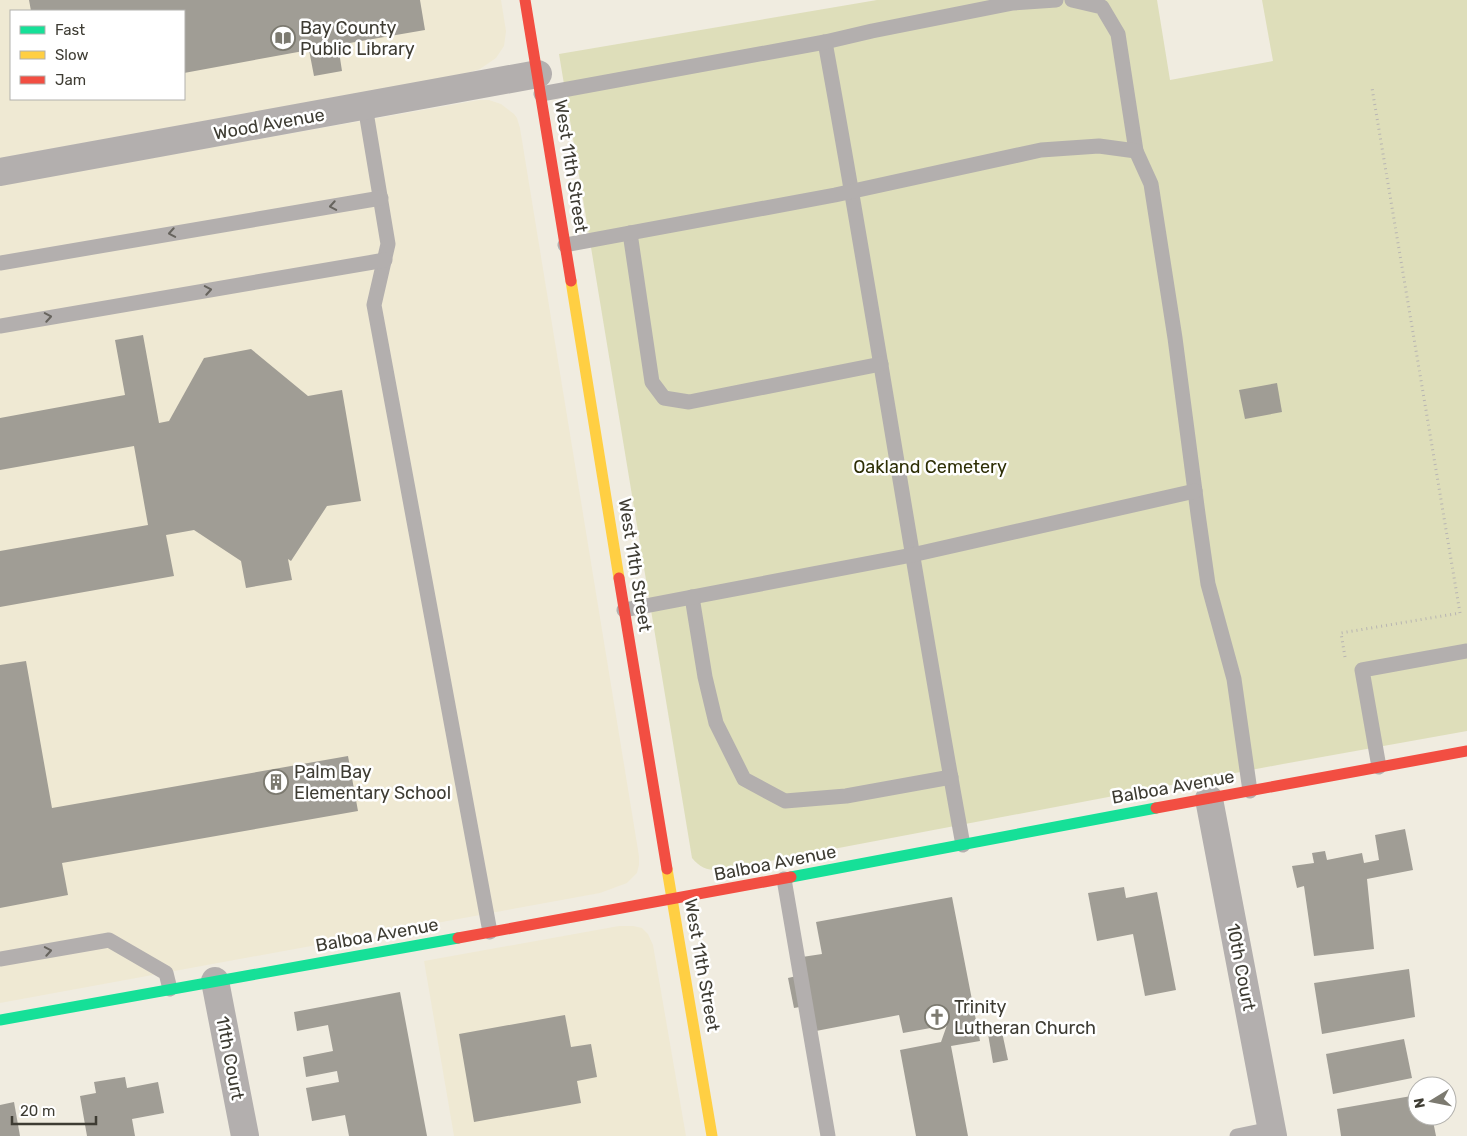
<svg xmlns="http://www.w3.org/2000/svg" width="1467" height="1136" viewBox="0 0 1467 1136" font-family="Rubik,sans-serif">
	<style>
		.built { fill: #efe9d3; fill-rule: evenodd }
		.green { fill: #dedeba }
		.building { fill: #a09d95 }
		.lines { fill: none; stroke-linecap: round; stroke-linejoin: round }
		.path { stroke: #b8b5b2; stroke-width: 3; stroke-dasharray: 1 4; stroke-linecap: butt }
		.lane { stroke: #b3afae; stroke-width: 15 }
		.street { stroke: #b3afae; stroke-width: 28 }
		.fast { stroke: #16e098; stroke-width: 11 }
		.slow { stroke: #ffcf43; stroke-width: 11 }
		.jam { stroke: #f24e42; stroke-width: 11 }
		.oneway { stroke: #67645e }
		.labels { text-anchor: middle; stroke-width: 5; stroke-linejoin: round; paint-order: stroke }
		.poi-label { font-size: 18px; fill: #3e3c33; stroke: #fff; text-anchor: start }
		.street-label { font-size: 18px; fill: #3e3c33; stroke: #fff }
		.park-label { font-size: 18px; fill: #2e2f06; stroke: #fff }
	</style>
	<rect width="100%" height="100%" fill="#f0ece0"/>
	<g class="built">
		<path d="M 0,0 L 501,0 L 506,31 L 504,46 L 496,58 L 480,69 L 464,74 L 0,158 ZM 11,11 L 184,11 L 184,99 L 11,99 Z"/>
		<polygon points="479,100 489,100 501,104 514,114 517,118 520,128 639,856 639,865 637,873 627,883 600,893 0,1003 0,185"/>
		<polygon points="619,926 633,926 642,928 648,934 653,945 686,1136 454,1136 424,961"/>
	</g>
	<path class="green" d="M 877,0 L 1157,0 L 1170,80 L 1273,61 L 1262,0 L 1467,0 L 1467,731 L 1283,764 L 722,870 C 709,871 700,868 692,858 L 559,54 Z"/>
	<g class="building">
		<polygon points="29,0 420,0 425,30 338,45 342,71 314,76 309,50 184,73 184,11 31,11"/>
		<polygon points="143,335 159,423 169,421 204,358 251,349 308,396 342,390 361,501 327,506 291,561 288,559 292,580 246,588 241,561 194,530 166,535 174,576 0,607 0,551 148,525 134,446 0,470 0,418 125,395 115,340"/>
		<polygon points="1277,383 1282,412 1245,419 1239,390"/>
		<polygon points="26,661 52,808 348,756 358,811 62,863 68,895 0,908 0,665"/>
		<polygon points="1405,829 1413,870 1367,879 1374,949 1314,956 1304,886 1297,888 1292,866 1314,863 1312,853 1325,851 1327,860 1362,853 1364,863 1379,860 1375,835"/>
		<polygon points="1124,887 1126,898 1157,892 1176,990 1145,996 1133,934 1097,941 1088,893"/>
		<polygon points="952,897 980,1041 951,1046 968,1136 916,1136 900,1050 941,1042 947,1025 903,1033 899,1015 816,1031 811,1005 794,1008 788,978 805,974 802,957 822,954 816,922"/>
		<polygon points="1409,969 1415,1017 1322,1034 1314,983"/>
		<polygon points="400,992 427,1136 349,1136 345,1115 312,1121 306,1088 339,1082 337,1071 306,1077 303,1057 333,1051 328,1025 297,1031 294,1012"/>
		<polygon points="565,1015 571,1047 591,1044 597,1077 577,1081 581,1103 474,1122 459,1034"/>
		<polygon points="1002,1032 1008,1060 993,1063 988,1034"/>
		<polygon points="1404,1039 1412,1078 1333,1094 1326,1054"/>
		<polygon points="125,1077 127,1088 158,1082 164,1113 132,1119 135,1136 87,1136 80,1096 96,1093 94,1082"/>
		<polygon points="1417,1095 1417,1116 1432,1116 1436,1136 1341,1136 1337,1109"/>
		<polygon points="14,1102 20,1136 0,1136 0,1105"/>
	</g>
	<g class="lines">
		<polyline class="path" points="1345,657 1341,633 1460,613 1372,88"/>
		<g class="lane">
			<polyline points="1072,0 1102,7 1118,34 1136,151"/>
			<path d="M 825,42 C 874,309 914,578 963,845"/>
			<polyline points="541,94 825,42 872,31 1013,3 1056,0"/>
			<polyline points="365,106 388,244 374,305 490,932"/>
			<polyline points="630,233 652,382 664,398 689,402 881,364"/>
			<polyline points="565,245 835,195 1041,150 1099,146 1136,151 1151,184 1175,338 1198,514 1208,584 1234,679 1250,791"/>
			<polyline points="0,263 381,198"/>
			<polyline points="0,326 385,260"/>
			<polyline points="692,597 705,677 716,723 744,779 785,801 846,796 951,777"/>
			<polyline points="624,610 912,555 1195,491"/>
			<polyline points="1379,767 1362,670 1467,651"/>
			<polyline points="784,879 828,1136"/>
			<polyline points="0,959 109,940 166,973 170,989"/>
			<polyline points="1237,1136 1271,1129"/>
		</g>
		<g class="street">
			<polyline points="0,172 538,74"/>
			<polyline points="1209,799 1273,1136"/>
			<polyline points="215,981 245,1136"/>
		</g>
		<g class="fast">
			<polyline points="791,877 1156,808"/>
			<polyline points="0,1020 458,938"/>
		</g>
		<g class="slow">
			<polyline points="571,281 619,578"/>
			<polyline points="667,869 712,1136"/>
		</g>
		<g class="jam">
			<polyline points="525,0 571,281"/>
			<polyline points="619,578 667,869"/>
			<polyline points="1156,808 1467,751"/>
			<polyline points="458,938 791,877"/>
		</g>
	</g>
	<defs><path id="oneway-chevron" d="M-2-3.5L2.5 0L-2 3.5" fill="none" stroke-width="1.6" stroke-linecap="round" stroke-linejoin="round" transform="scale(1.25)"/></defs>
	<g class="oneway">
		<use href="#oneway-chevron" transform="translate(333 206) rotate(170)"/>
		<use href="#oneway-chevron" transform="translate(172 233) rotate(170)"/>
		<use href="#oneway-chevron" transform="translate(208 290) rotate(-10)"/>
		<use href="#oneway-chevron" transform="translate(48 317) rotate(-10)"/>
		<use href="#oneway-chevron" transform="translate(48 951) rotate(-10)"/>
	</g>
	<defs>
		<symbol id="library-ring" viewBox="-11 -11 22 22"><circle r="9.5" fill="#fff" stroke="#7c7a70" stroke-width="1.5"/><path d="M-6-4Q-3-5.5-.7-3.5V5Q-3 3-6 4ZM6-4Q3-5.5 .7-3.5V5Q3 3 6 4Z" fill="#7c7a70"/></symbol>
		<symbol id="building-ring" viewBox="-11 -11 22 22"><circle r="9.5" fill="#fff" stroke="#7c7a70" stroke-width="1.5"/><path d="M-4-6H4V6H1V3H-1V6H-4ZM-2.5-4.3h1.7v1.8h-1.7ZM.8-4.3h1.7v1.8H.8ZM-2.5-1h1.7V.8h-1.7ZM.8-1h1.7V.8H.8Z" fill="#7c7a70"/></symbol>
		<symbol id="church-ring" viewBox="-11 -11 22 22"><circle r="9.5" fill="#fff" stroke="#7c7a70" stroke-width="1.5"/><path d="M-1.2-6h2.4v3.5h3.3v2.4h-3.3V6h-2.4V-.1h-3.3v-2.4h3.3Z" fill="#7c7a70"/></symbol>
	</defs>
	<g fill-rule="evenodd">
		<use href="#library-ring" x="269" y="24" width="28" height="28"/>
		<use href="#building-ring" x="262" y="768" width="28" height="28"/>
		<use href="#church-ring" x="923" y="1003" width="28" height="28"/>
	</g>
	<g class="labels">
		<g class="poi-label">
			<text x="300" y="34">Bay County<tspan x="300" dy="21">Public Library</tspan></text>
			<text x="294" y="778">Palm Bay<tspan x="294" dy="21">Elementary School</tspan></text>
			<text x="954" y="1013">Trinity<tspan x="954" dy="21">Lutheran Church</tspan></text>
		</g>
		<g class="street-label">
			<text transform="translate(269 124) rotate(-10)" y="6">Wood Avenue</text>
			<text transform="translate(571 166) rotate(81)" y="6">West 11th Street</text>
			<text transform="translate(635 565) rotate(81)" y="6">West 11th Street</text>
			<text transform="translate(1173 787) rotate(-10)" y="6">Balboa Avenue</text>
			<text transform="translate(775 863) rotate(-11)" y="6">Balboa Avenue</text>
			<text transform="translate(377 935) rotate(-10)" y="6">Balboa Avenue</text>
			<text transform="translate(702 965) rotate(80)" y="6">West 11th Street</text>
			<text transform="translate(1241 967) rotate(79)" y="6">10th Court</text>
			<text transform="translate(230 1058) rotate(79)" y="6">11th Court</text>
		</g>
		<g class="park-label">
			<text x="930" y="473">Oakland Cemetery</text>
		</g>
	</g>
	<rect x="10" y="10" width="175" height="90" fill="#ffffff" stroke="#b2b1ad"/>
	<rect x="20" y="26" width="25" height="8" fill="#16e098" stroke="#b2b1ad"/>
	<text x="55" y="35" font-size="15" fill="#3e3c33">Fast</text>
	<rect x="20" y="51" width="25" height="8" fill="#ffcf43" stroke="#b2b1ad"/>
	<text x="55" y="60" font-size="15" fill="#3e3c33">Slow</text>
	<rect x="20" y="76" width="25" height="8" fill="#f24e42" stroke="#b2b1ad"/>
	<text x="55" y="85" font-size="15" fill="#3e3c33">Jam</text>
	<g transform="translate(1432 1101) rotate(260)"><circle r="24" fill="#ffffff" stroke="#b2b1ad"/>
	<path d="M0-4L9 19L0 12L-9 19Z" fill="#7c7a70"/>
	<text y="-8" font-size="14" font-weight="bold" text-anchor="middle" fill="#3e3c33">N</text>
	</g>
	<path d="M12 1116v8h84v-8" fill="none" stroke="#3e3c33" stroke-width="2.5"/>
	<text x="20" y="1116" font-size="15" fill="#3e3c33" stroke="#ffffff" stroke-width="4" paint-order="stroke">20 m</text>
</svg>
